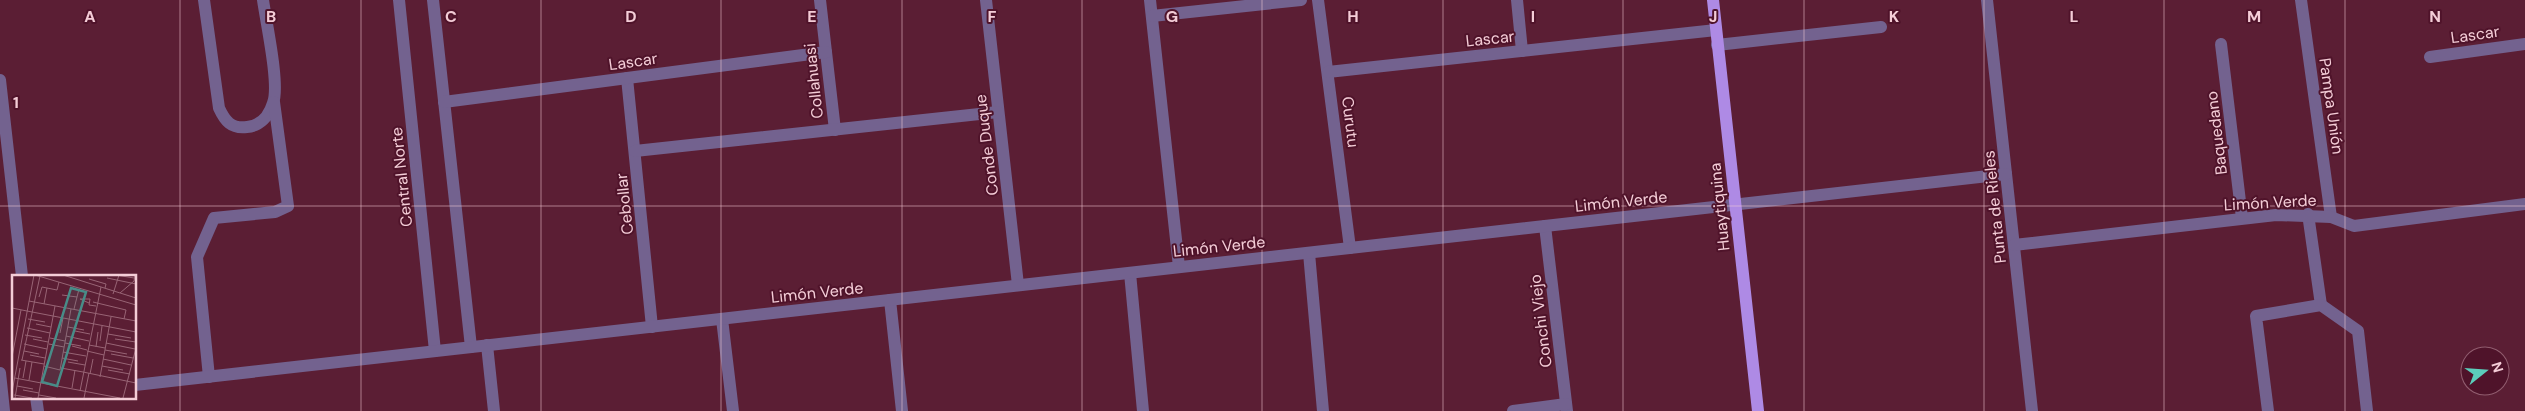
<svg xmlns="http://www.w3.org/2000/svg" width="2525" height="411" viewBox="0 0 2525 411" font-family="'DM Sans',sans-serif">
	<style>
		.lines { fill: none; stroke-linecap: round; stroke-linejoin: round }
		.minor { stroke: #73628f; stroke-width: 12 }
		.major { stroke: #ae8ae5; stroke-width: 12 }
		.grid { fill: none; stroke: #f4cdd7; stroke-width: 1; stroke-opacity: 0.55 }
		.labels { text-anchor: middle; stroke-width: 4; stroke-linejoin: round; paint-order: stroke }
		.street-label { font-size: 16px; fill: #f4cdd7; stroke: #4f132a }
		.inset-road { fill: none; stroke: #986475; stroke-width: 1 }
		.view { fill: #488c88; fill-opacity: 0.15; stroke: #488c88; stroke-width: 2.5 }
		.inset-edge { fill: none; stroke: #f4cdd7; stroke-width: 2.5 }
		.grid-label { font-size: 16px; text-anchor: middle; font-weight: bold; fill: #f4cdd7; stroke: #4f132a; stroke-width: 4; stroke-linejoin: round; paint-order: stroke }
	</style>
	<rect width="100%" height="100%" fill="#5b1e34"/>
	<g class="lines">
		<g class="minor">
			<path d="M 204,0 L 219,108 C 225,121 231,129 247,127 C 260,126 269,116 273,103 C 280,85 266,22 263,0"/>
			<polyline points="399,0 435,351"/>
			<polyline points="433,0 471,347"/>
			<polyline points="820,0 835,130"/>
			<polyline points="986,0 1018,285"/>
			<polyline points="1150,0 1179,267"/>
			<polyline points="1318,0 1350,248"/>
			<polyline points="1517,0 1522,51"/>
			<polyline points="1987,0 2032,411"/>
			<polyline points="2301,0 2331,217"/>
			<polyline points="1152,16 1301,0"/>
			<polyline points="2221,44 2242,218"/>
			<polyline points="1717,45 1881,27"/>
			<polyline points="2430,57 2525,44"/>
			<polyline points="1328,72 1716,30"/>
			<polyline points="627,78 652,327"/>
			<polyline points="0,80 22,276"/>
			<polyline points="444,102 826,52"/>
			<polyline points="635,151 998,112"/>
			<polyline points="2308,214 2321,305"/>
			<polyline points="1545,226 1567,411"/>
			<polyline points="2014,245 2276,215 2331,217 2354,226 2525,204"/>
			<polyline points="1309,253 1323,411"/>
			<polyline points="1130,273 1143,411"/>
			<polyline points="890,300 902,411"/>
			<polyline points="722,319 733,411"/>
			<polyline points="487,345 494,411"/>
			<polyline points="0,373 4,411"/>
			<polyline points="209,377 197,257 214,218 275,212 288,206 274,102"/>
			<polyline points="135,385 2006,174"/>
			<polyline points="36,397 38,411"/>
			<polyline points="1513,411 1566,404"/>
			<polyline points="2268,411 2256,316 2321,305 2358,331 2367,411"/>
		</g>
		<polyline class="major" points="1713,0 1758,411"/>
	</g>
	<path class="grid" d="M 180,0 L 180,411M 361,0 L 361,411M 541,0 L 541,411M 721,0 L 721,411M 902,0 L 902,411M 1082,0 L 1082,411M 1262,0 L 1262,411M 1443,0 L 1443,411M 1623,0 L 1623,411M 1804,0 L 1804,411M 1984,0 L 1984,411M 2164,0 L 2164,411M 2345,0 L 2345,411M 0,206 L 2525,206"/>
	<g class="labels">
		<g class="street-label">
			<text transform="translate(2475 34) rotate(-8)" y="6">Lascar</text>
			<text transform="translate(1490 38) rotate(-6)" y="6">Lascar</text>
			<text transform="translate(633 61) rotate(-8)" y="6">Lascar</text>
			<text transform="translate(813 81) rotate(-96)" y="6">Collahuasi</text>
			<text transform="translate(2332 106) rotate(82)" y="6">Pampa Unión</text>
			<text transform="translate(1351 122) rotate(83)" y="6">Curutu</text>
			<text transform="translate(2216 133) rotate(-97)" y="6">Baquedano</text>
			<text transform="translate(986 145) rotate(-97)" y="6">Conde Duque</text>
			<text transform="translate(401 177) rotate(-96)" y="6">Central Norte</text>
			<text transform="translate(1621 201) rotate(-6)" y="6">Limón Verde</text>
			<text transform="translate(2270 202) rotate(-3)" y="6">Limón Verde</text>
			<text transform="translate(624 204) rotate(-96)" y="6">Cebollar</text>
			<text transform="translate(1719 207) rotate(-96)" y="6">Huaytiquina</text>
			<text transform="translate(1994 207) rotate(-96)" y="6">Punta de Rieles</text>
			<text transform="translate(1219 246) rotate(-6)" y="6">Limón Verde</text>
			<text transform="translate(817 292) rotate(-6)" y="6">Limón Verde</text>
			<text transform="translate(1540 321) rotate(-97)" y="6">Conchi Viejo</text>
		</g>
	</g>
	<g transform="translate(12 275)">
		<rect width="124" height="124" fill="#5b1e34"/>
		<path class="inset-road" d="M 23,0 L 124,30M 51,0 L 124,23M 104,0 L 122,3M 95,3 L 124,9M 77,4 L 94,9 L 93,13M 108,18 L 122,6 L 123,0M 101,19 L 107,0M 50,20 L 65,22M 27,22 L 30,12 L 45,15 L 47,7M 17,26 L 124,46M 81,27 L 114,35 L 112,44M 77,28 L 68,24 L 78,24 L 77,30 L 84,31M 32,29 L 35,13M 0,33 L 15,36M 62,34 L 67,14M 15,36 L 124,57M 16,44 L 33,47M 24,49 L 39,52M 56,52 L 72,55M 15,53 L 38,58M 63,56 L 78,59M 48,58 L 51,43M 96,59 L 119,63M 13,60 L 30,63M 54,61 L 77,66M 38,63 L 53,66M 21,64 L 36,67M 103,64 L 124,67M 88,66 L 90,51M 53,68 L 69,71M 94,68 L 123,74M 12,69 L 35,74M 37,69 L 52,72M 77,70 L 93,73M 60,71 L 75,75M 84,72 L 86,57M 93,75 L 115,79M 12,76 L 27,79M 75,76 L 92,80M 51,77 L 74,81M 99,79 L 121,83M 18,80 L 33,83M 0,82 L 9,35M 50,83 L 66,86M 91,84 L 119,90M 9,85 L 32,89M 10,85 L 28,1M 56,87 L 73,90M 32,91 L 48,95 L 59,34M 90,91 L 111,95M 49,93 L 71,97M 96,95 L 118,99M 71,97 L 124,108M 78,99 L 81,84M 88,102 L 99,42M 3,103 L 108,123M 11,103 L 14,86M 17,105 L 20,87M 5,111 L 21,114M 60,113 L 63,95M 11,115 L 27,118M 68,116 L 89,12M 0,117 L 22,0M 2,120 L 20,123M 27,120 L 44,123M 3,123 L 8,93M 26,123 L 43,31M 72,123 L 77,98M 111,123 L 124,73"/>
		<path class="view" d="M 59,13 L 74,17 L 45,111 L 30,107 Z"/>
		<rect width="124" height="124" class="inset-edge"/>
	</g>
	<g class="grid-label">
		<text x="90" y="22">A</text>
		<text x="271" y="22">B</text>
		<text x="451" y="22">C</text>
		<text x="631" y="22">D</text>
		<text x="812" y="22">E</text>
		<text x="992" y="22">F</text>
		<text x="1172" y="22">G</text>
		<text x="1353" y="22">H</text>
		<text x="1533" y="22">I</text>
		<text x="1713" y="22">J</text>
		<text x="1894" y="22">K</text>
		<text x="2074" y="22">L</text>
		<text x="2254" y="22">M</text>
		<text x="2435" y="22">N</text>
		<text x="16" y="108">1</text>
	</g>
	<g transform="translate(2485 371) rotate(73)"><circle r="24" fill="#4f132a" stroke="#915d6f"/>
	<path d="M0-4L9 19L0 12L-9 19Z" fill="#5bcebb"/>
	<text y="-8" font-size="14" font-weight="bold" text-anchor="middle" fill="#f4cdd7">N</text>
	</g>
</svg>
